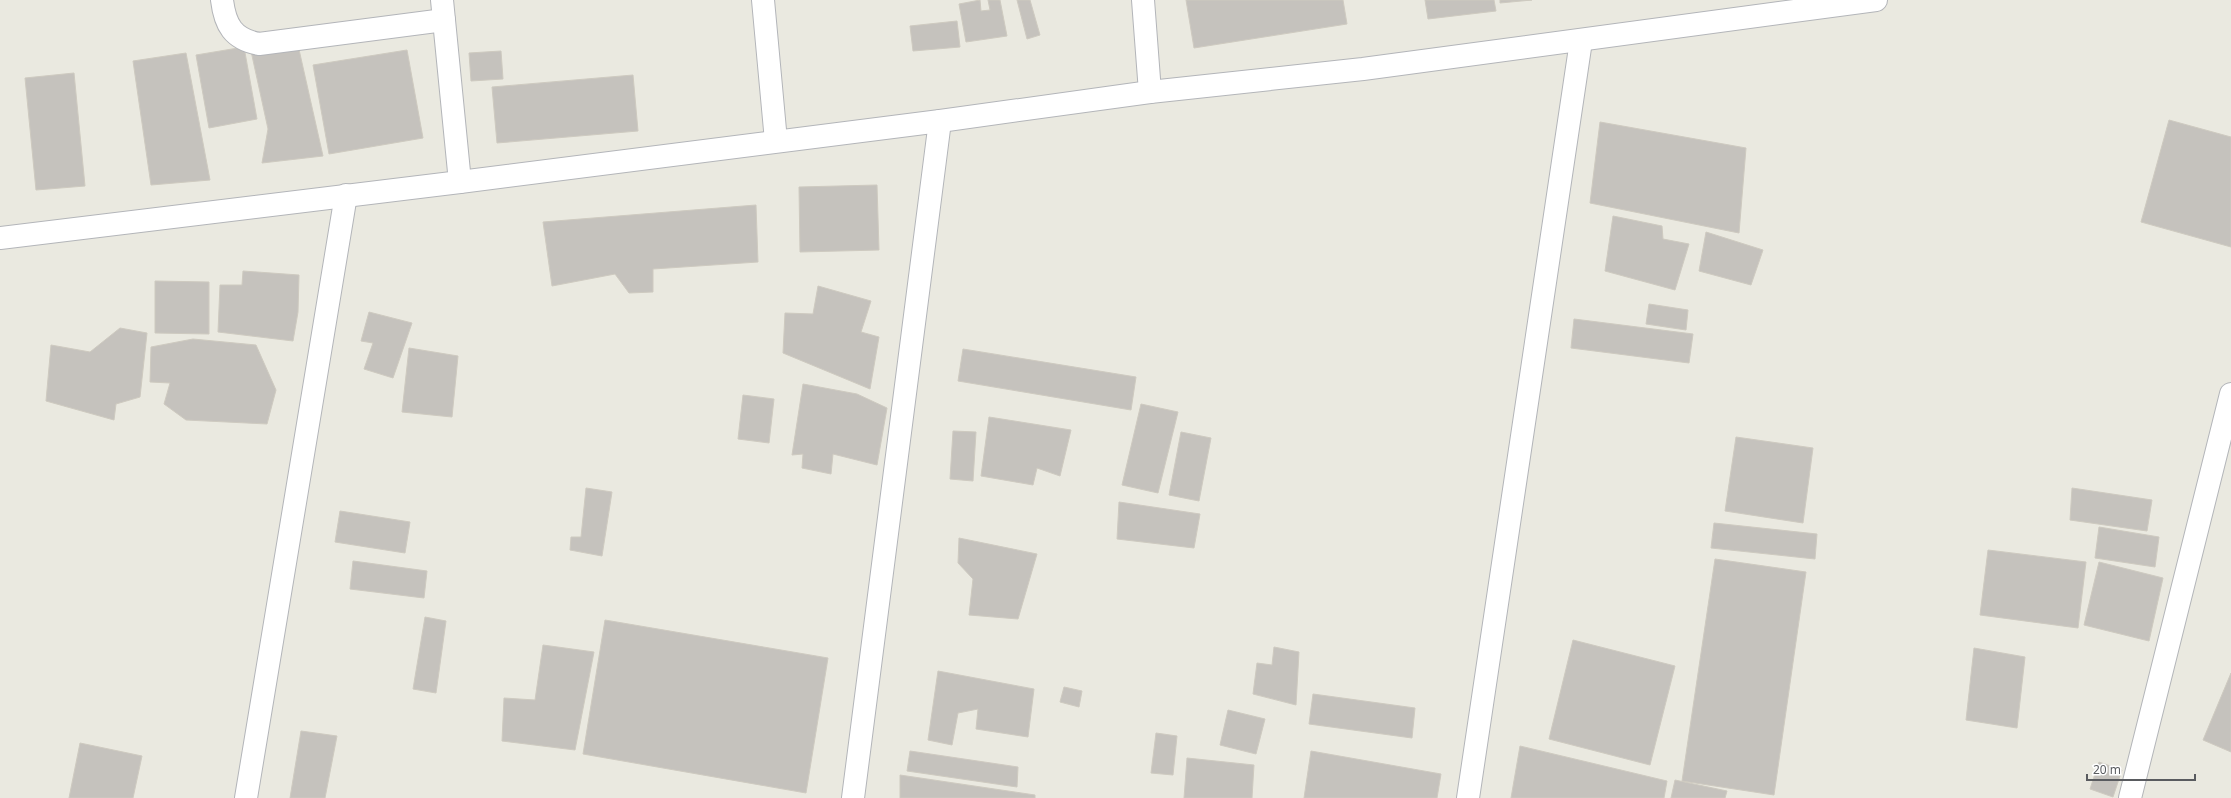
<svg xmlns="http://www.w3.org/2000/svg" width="2231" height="798" viewBox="0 0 2231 798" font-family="'Noto Sans',sans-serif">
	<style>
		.building { fill: #c5c2bd; stroke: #cecac0 }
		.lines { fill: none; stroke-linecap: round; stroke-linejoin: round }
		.minor-casing { stroke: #b3b5b9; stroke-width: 24 }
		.minor { stroke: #fff; stroke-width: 22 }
	</style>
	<rect width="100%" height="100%" fill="#eae9e0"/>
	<g class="building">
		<polygon points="980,0 981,11 990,10 988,0 1000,0 1007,36 966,42 959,4"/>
		<polygon points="1017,0 1030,0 1040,35 1027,39"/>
		<polygon points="1186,0 1343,0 1347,24 1194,48"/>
		<polygon points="1425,0 1494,0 1496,11 1428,19"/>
		<polygon points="1500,0 1532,0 1500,3"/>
		<polygon points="957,21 960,47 913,51 910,26"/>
		<polygon points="298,45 323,156 262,163 268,129 251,51"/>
		<polygon points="244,47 257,119 209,128 196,55"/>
		<polygon points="407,50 423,138 329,154 313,65"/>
		<polygon points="501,51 503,79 471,81 469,53"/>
		<polygon points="186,53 210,180 151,185 133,61"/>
		<polygon points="74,73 85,186 36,190 25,78"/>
		<polygon points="633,75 638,131 497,143 492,87"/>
		<polygon points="2169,120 2231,137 2231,247 2141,222"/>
		<polygon points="1600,122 1746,148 1739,233 1590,203"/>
		<polygon points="877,185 879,250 800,252 799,187"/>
		<polygon points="756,205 758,262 653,269 653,292 629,293 615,274 552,286 543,222"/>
		<polygon points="1613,216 1662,226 1663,239 1689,244 1675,290 1605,271"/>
		<polygon points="1706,232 1763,250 1751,285 1699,271"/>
		<polygon points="243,271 299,275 298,312 293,341 218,332 220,285 242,285"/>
		<polygon points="155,281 209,282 209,334 155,333"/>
		<polygon points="818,286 871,301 861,332 879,337 870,389 783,353 785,313 813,314"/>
		<polygon points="1649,304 1688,310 1686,330 1646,324"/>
		<polygon points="369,312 412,323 393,378 364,369 373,343 361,341"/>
		<polygon points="1574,319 1693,334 1689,363 1571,348"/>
		<polygon points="120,328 147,333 140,397 116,404 114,420 46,401 51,345 90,352"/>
		<polygon points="193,339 256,345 276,390 267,424 186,420 164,404 170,383 150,382 151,347"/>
		<polygon points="409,348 458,356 452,417 402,412"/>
		<polygon points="963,349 1136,377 1131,410 958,381"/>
		<polygon points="803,384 857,394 887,408 877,465 833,454 831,474 802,468 803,454 792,455"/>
		<polygon points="743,395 774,399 769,443 738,439"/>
		<polygon points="1141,404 1178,412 1158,493 1122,485"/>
		<polygon points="989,417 1071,430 1060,476 1037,468 1033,485 981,476"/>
		<polygon points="953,431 976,432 973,481 950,479"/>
		<polygon points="1181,432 1211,438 1199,501 1169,495"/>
		<polygon points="1736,437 1813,448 1803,523 1725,511"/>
		<polygon points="586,488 612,492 602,556 570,550 571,537 581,537"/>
		<polygon points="2072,488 2152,500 2147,531 2070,520"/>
		<polygon points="1119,502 1200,514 1194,548 1117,539"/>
		<polygon points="340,511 410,522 405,553 335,542"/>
		<polygon points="1714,523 1817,534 1815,559 1711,548"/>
		<polygon points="2099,527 2159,537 2155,567 2095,558"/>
		<polygon points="959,538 1037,554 1018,619 969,615 973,579 958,563"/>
		<polygon points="1988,550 2086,562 2078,628 1980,615"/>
		<polygon points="1715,559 1806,572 1774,795 1682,781"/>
		<polygon points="353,561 427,571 424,598 350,589"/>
		<polygon points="2099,562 2163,578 2149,641 2084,625"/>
		<polygon points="425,617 446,621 436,693 413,689"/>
		<polygon points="605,620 828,658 806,793 583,754"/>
		<polygon points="1573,640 1675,666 1650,765 1549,739"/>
		<polygon points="543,645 594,652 575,750 502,741 504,698 535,700"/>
		<polygon points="1274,647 1299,652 1296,705 1253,694 1257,663 1272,665"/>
		<polygon points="1974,648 2025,657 2017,728 1966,720"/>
		<polygon points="938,671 1034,689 1028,737 976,729 978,709 958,713 952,745 928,740"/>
		<polygon points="2231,673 2231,752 2203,740"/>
		<polygon points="1064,687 1082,691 1079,707 1060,702"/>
		<polygon points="1313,694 1415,708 1412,738 1309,724"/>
		<polygon points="1228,710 1265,719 1256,754 1220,745"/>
		<polygon points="301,731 337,736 325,798 290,798"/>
		<polygon points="1156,733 1177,736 1173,775 1151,773"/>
		<polygon points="80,743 142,756 133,798 69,798"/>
		<polygon points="1520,746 1667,781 1664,798 1511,798"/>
		<polygon points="910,751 1018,767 1017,787 907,771"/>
		<polygon points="1311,751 1441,774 1437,798 1304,798"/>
		<polygon points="1187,758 1254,765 1252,798 1184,798"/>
		<polygon points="2099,762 2122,770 2113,797 2090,789"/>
		<polygon points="900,775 1035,795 1035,798 900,798"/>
		<polygon points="1675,780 1727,791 1725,798 1671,798"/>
	</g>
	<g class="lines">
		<defs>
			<g id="minor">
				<path d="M 222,0 C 225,25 233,39 259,44 L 444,20"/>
				<polyline points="442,0 460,182"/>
				<polyline points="763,0 776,141"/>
				<polyline points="1143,0 1150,92"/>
				<polyline points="0,238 460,182 940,121 1150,92 1363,69 1876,0"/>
				<polyline points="246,798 346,195"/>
				<polyline points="853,798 940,121"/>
				<polyline points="1468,798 1581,41"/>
				<polyline points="2130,798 2231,394"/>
			</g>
		</defs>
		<use href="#minor" class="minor-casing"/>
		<use href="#minor" class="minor"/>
	</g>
	<path d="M2087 774v6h108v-6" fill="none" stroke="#595b5f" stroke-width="2"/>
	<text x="2093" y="774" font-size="12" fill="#595b5f" stroke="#ffffff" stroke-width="3" paint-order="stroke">20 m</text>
</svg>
